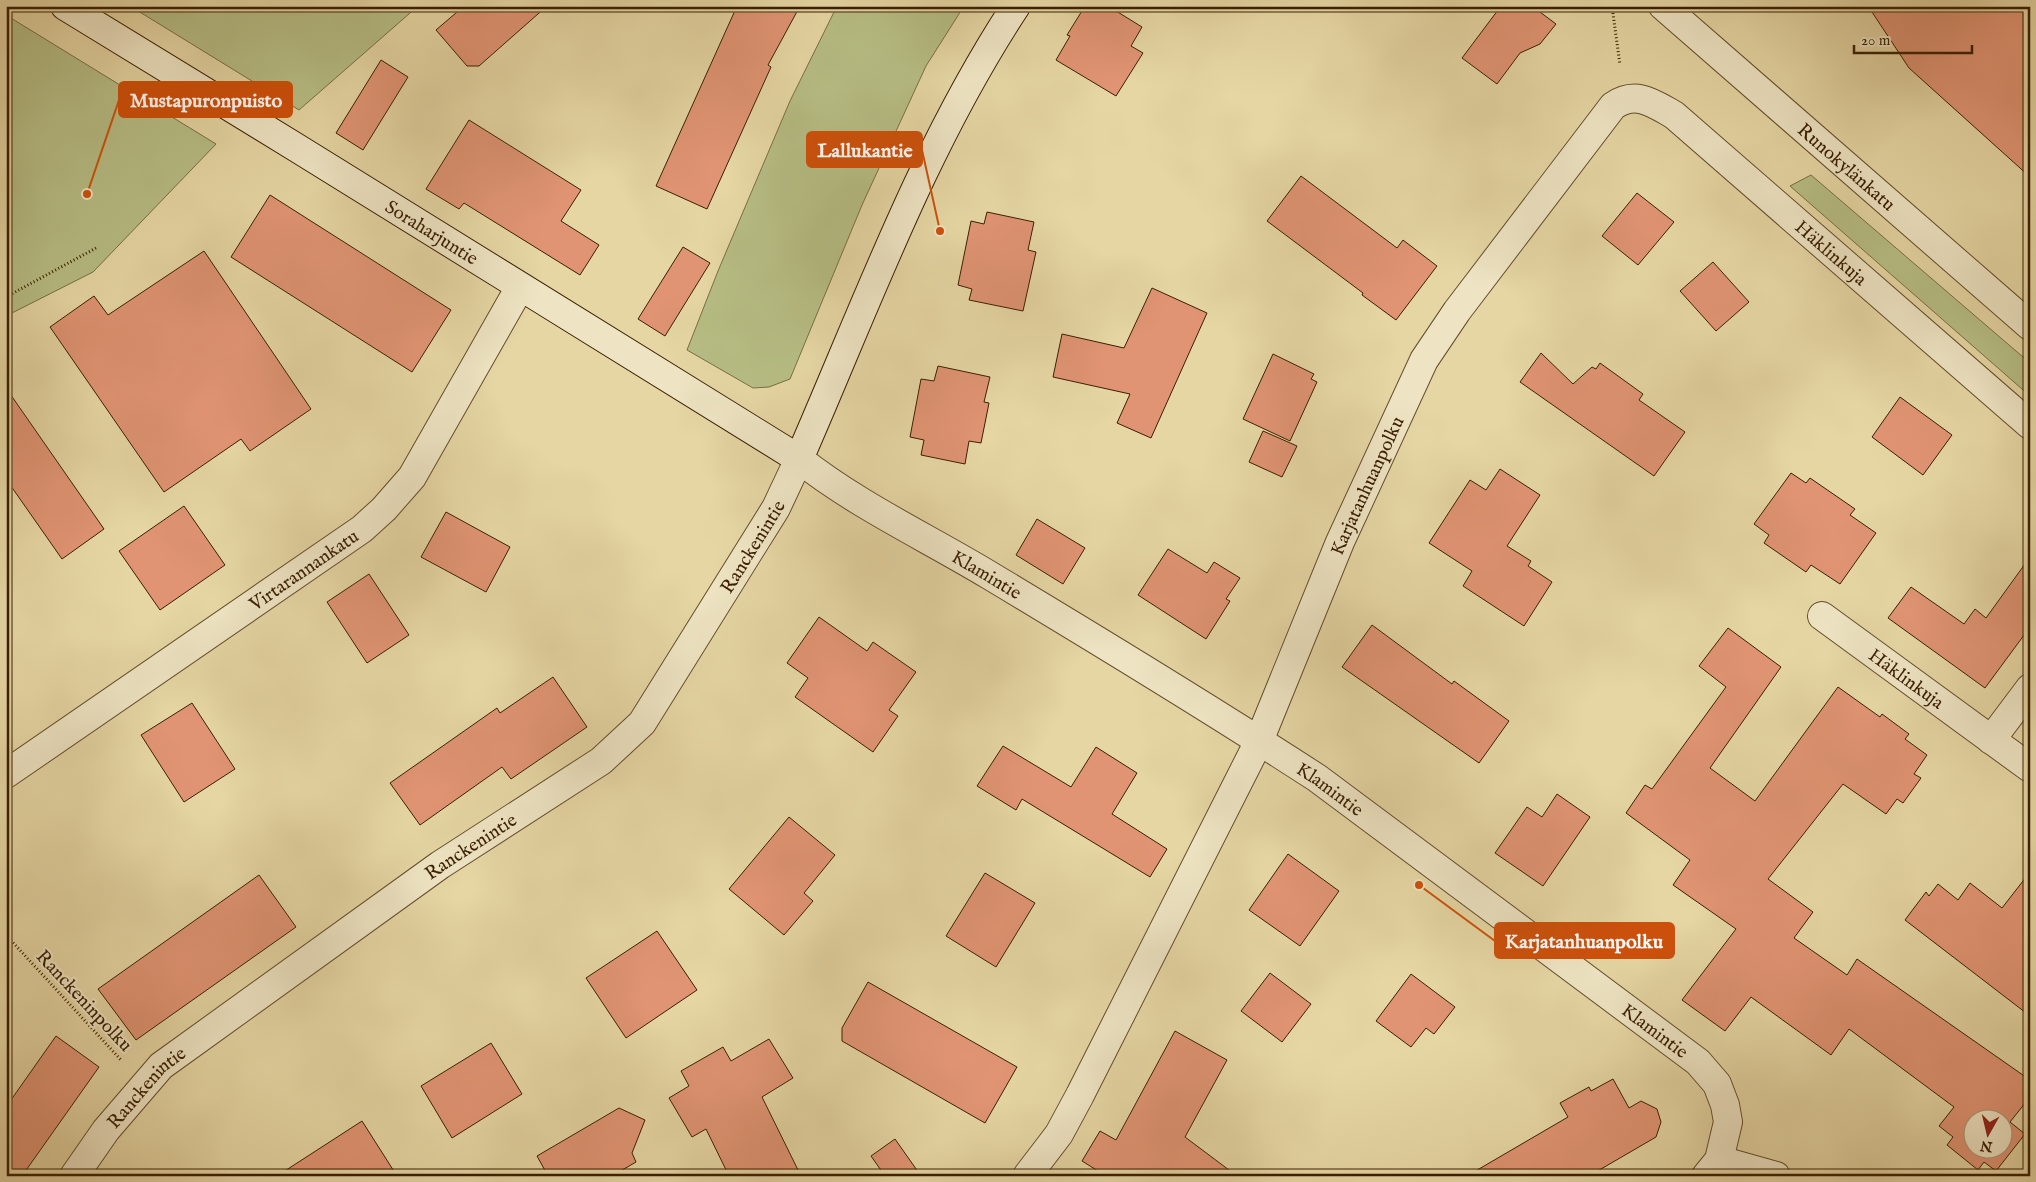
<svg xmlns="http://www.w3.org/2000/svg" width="2036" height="1182" viewBox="0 0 2036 1182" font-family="'IM FELL English',serif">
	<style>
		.green { fill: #b6bd84; stroke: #786e43 }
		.building { fill: #e09473; stroke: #3a1f02; fill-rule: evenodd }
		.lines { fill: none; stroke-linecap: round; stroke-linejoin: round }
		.street-casing { stroke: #654d2a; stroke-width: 30 }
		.secondary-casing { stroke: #3a1f02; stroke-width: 30 }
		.path { stroke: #3a1f02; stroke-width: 3; stroke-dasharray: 1 2.5; stroke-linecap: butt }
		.street { stroke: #eee4c3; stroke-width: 28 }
		.secondary { stroke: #eee4c3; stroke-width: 28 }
		.labels { text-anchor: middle; stroke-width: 4; stroke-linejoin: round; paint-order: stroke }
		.street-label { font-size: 19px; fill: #3a1f02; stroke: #eee4c3 }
		.leader { fill: none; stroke: #ce500a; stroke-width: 2 }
		.callout-dot { fill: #ce500a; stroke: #eee4c3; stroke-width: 2 }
		.callout { fill: #ce500a; stroke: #ce500a; stroke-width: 2 }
		.callout-label { font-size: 20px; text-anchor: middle; font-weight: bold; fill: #fff }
	</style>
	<rect width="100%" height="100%" fill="#e5d6a3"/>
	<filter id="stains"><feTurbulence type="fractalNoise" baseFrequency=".004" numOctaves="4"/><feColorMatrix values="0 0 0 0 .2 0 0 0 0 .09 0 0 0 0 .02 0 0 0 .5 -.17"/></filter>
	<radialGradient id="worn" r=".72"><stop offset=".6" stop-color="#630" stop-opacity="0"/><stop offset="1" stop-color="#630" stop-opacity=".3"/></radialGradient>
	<g class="green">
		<polygon points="130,6 418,6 299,110"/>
		<polygon points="837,6 964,6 926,66 862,205 790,379 769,387 753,388 687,350 718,271 790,101"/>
		<polygon points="6,15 216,144 93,272 6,316"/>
		<polygon points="1811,175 2030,363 2030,396 1790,186"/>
	</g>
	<g class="building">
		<polygon points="464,6 547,6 479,66 467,66 436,30"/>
		<polygon points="737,6 800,6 768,65 771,67 707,209 656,186"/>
		<polygon points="1085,6 1108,6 1142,27 1131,46 1143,53 1116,96 1056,60 1070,36 1067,35"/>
		<polygon points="1501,6 1532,6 1556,24 1540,44 1520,53 1497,84 1462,58"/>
		<polygon points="1868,6 2030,6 2030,177 1909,68"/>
		<polygon points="381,60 408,77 363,150 336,133"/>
		<polygon points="469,120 581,190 561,221 599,245 580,275 464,203 459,209 426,189"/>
		<polygon points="1301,176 1397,248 1403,240 1437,266 1396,320 1362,295 1363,293 1267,221"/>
		<polygon points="1637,193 1674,222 1638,265 1602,236"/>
		<polygon points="270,195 451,310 412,372 231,257"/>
		<polygon points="987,212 1034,222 1028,250 1036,252 1023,311 969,300 972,289 958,285 971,221 984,224"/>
		<polygon points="683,247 710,263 665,336 638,319"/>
		<polygon points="204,251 311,409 250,451 241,439 164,492 50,327 94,296 108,315"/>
		<polygon points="1713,262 1749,302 1716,331 1680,291"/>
		<polygon points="1152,288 1207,313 1151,438 1117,423 1130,394 1053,377 1062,334 1124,348"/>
		<polygon points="1541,353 1573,384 1592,367 1596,369 1600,363 1643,394 1639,400 1685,432 1654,476 1520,382"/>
		<polygon points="1273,354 1314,374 1311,379 1317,382 1290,441 1243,419"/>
		<polygon points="938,366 990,377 984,402 989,403 981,443 969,441 965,464 921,455 924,440 910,437 921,379 934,381"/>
		<polygon points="6,388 104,529 62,559 6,479"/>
		<polygon points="1900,397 1952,435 1923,475 1872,437"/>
		<polygon points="1263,431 1297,446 1282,477 1249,462"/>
		<polygon points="1500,469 1540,495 1507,546 1531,561 1528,566 1552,582 1524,626 1463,586 1472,571 1429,543 1470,480 1486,490"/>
		<polygon points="1791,473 1806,483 1810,478 1855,509 1850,515 1876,533 1840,584 1811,565 1806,572 1764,543 1769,535 1754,524"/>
		<polygon points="184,506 225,565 160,610 119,551"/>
		<polygon points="446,512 510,547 486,592 421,557"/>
		<polygon points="1037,519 1085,548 1063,584 1016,555"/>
		<polygon points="1168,549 1207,573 1214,562 1240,578 1226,599 1230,601 1206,639 1138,595"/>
		<polygon points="2030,557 2030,627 1985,688 1888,618 1911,587 1964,624 1975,609 1986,618"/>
		<polygon points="369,574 409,635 367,663 327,602"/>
		<polygon points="819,617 867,651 873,642 916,672 889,710 898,716 873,752 795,697 808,678 787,663"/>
		<polygon points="1372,625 1452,684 1454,681 1509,721 1479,763 1342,667"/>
		<path d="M 1728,628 L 1781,667 L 1710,768 L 1755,801 L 1838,687 L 1880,717 L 1882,714 L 1909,734 L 1905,739 L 1927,755 L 1914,774 L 1921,778 L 1903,803 L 1897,799 L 1886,814 L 1843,784 L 1768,879 L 1813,912 L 1794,938 L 1847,975 L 1857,959 L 2030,1080 L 2030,1097 L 2010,1122 L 2025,1134 L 1996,1171 L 1984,1162 L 1978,1170 L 1947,1145 L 1953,1137 L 1939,1126 L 1954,1107 L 1849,1029 L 1831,1055 L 1751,997 L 1725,1031 L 1682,1000 L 1736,929 L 1673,885 L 1690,860 L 1626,813 L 1645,785 L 1652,789 L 1726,687 L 1699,666 ZM 1974,1120 L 2004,1120 L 2004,1150 L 1974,1150 Z"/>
		<polygon points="553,677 587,727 511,779 502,767 420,825 390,783 497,708 500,713"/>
		<polygon points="192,703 235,769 184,802 141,735"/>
		<polygon points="1003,746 1071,787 1096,747 1137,773 1112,814 1167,849 1150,877 1022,799 1016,810 977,786"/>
		<polygon points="1557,794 1590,817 1543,886 1495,853 1527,807 1542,817"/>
		<polygon points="789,817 835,855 804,893 813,901 784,935 729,889"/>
		<polygon points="1288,854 1339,891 1300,946 1249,910"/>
		<polygon points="2030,872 2030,1016 1905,920 1926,892 1929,896 1938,884 1958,900 1970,883 2002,908"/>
		<polygon points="985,873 1035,903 996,967 946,936"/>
		<polygon points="259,875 296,927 136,1040 98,989"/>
		<polygon points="657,931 697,990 626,1038 586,978"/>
		<polygon points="1270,973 1311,1004 1282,1042 1241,1011"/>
		<polygon points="1411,974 1455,1007 1434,1034 1426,1028 1411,1047 1376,1021"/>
		<polygon points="868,982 1017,1067 985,1123 842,1041 842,1028"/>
		<polygon points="1175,1031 1227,1060 1185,1137 1237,1176 1106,1176 1082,1161 1100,1131 1116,1140"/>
		<polygon points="56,1036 99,1067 22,1176 6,1176 6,1107"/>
		<polygon points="769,1039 793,1078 762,1097 801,1176 729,1176 706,1129 692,1137 669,1098 689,1086 681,1071 723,1047 731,1061"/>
		<polygon points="491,1043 522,1094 452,1138 421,1086"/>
		<polygon points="1613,1079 1629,1108 1641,1101 1657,1109 1661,1122 1656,1137 1589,1176 1467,1176 1568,1117 1560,1103 1589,1087 1591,1091"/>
		<polygon points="619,1108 645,1120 632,1153 636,1162 612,1176 548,1176 537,1156"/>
		<polygon points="362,1121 397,1176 277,1176"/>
		<polygon points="895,1139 921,1176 885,1176 871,1156"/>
	</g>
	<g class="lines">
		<defs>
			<g id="street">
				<path id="s1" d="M 1663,6 L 2030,326"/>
				<path id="s2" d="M 1822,616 L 2030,768"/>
				<polyline points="1991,740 2030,688"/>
				<path id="s3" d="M 6,774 L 362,529 L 384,509 L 412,477 L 520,287"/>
				<polyline points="1719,1160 1776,1176"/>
				<path id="s4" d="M 74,1176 L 106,1130 L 161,1066 L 440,865 L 601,761 L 642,723 L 776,508 L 799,459 C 857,505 926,537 989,575 C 1099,641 1209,708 1317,778 L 1698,1062 L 1717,1084 L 1725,1105 L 1728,1122 L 1719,1160 L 1706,1176"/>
				<path id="s5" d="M 1027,1176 L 1059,1134 L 1080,1095 L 1259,741 L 1340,542 L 1424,360 L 1457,311 L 1613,106 C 1636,90 1653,103 1674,115 L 2030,425"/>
			</g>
			<g id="secondary">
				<path id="s6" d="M 65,6 L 297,148 L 799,459 C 866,306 923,147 1016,6"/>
			</g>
		</defs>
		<use href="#street" class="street-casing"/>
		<use href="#secondary" class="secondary-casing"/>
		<g class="path">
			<polyline points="1612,6 1620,65"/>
			<polyline points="6,297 96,248"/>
			<polyline points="6,935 121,1060"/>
		</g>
		<use href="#street" class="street"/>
		<use href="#secondary" class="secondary"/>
	</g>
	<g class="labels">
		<g class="street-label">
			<text dy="7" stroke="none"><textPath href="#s1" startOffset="244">Runokylänkatu</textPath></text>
			<text dy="7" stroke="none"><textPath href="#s6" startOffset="431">Soraharjuntie</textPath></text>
			<text dy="7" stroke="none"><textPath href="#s5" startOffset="1501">Häklinkuja</textPath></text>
			<text dy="7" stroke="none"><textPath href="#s5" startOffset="771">Karjatanhuanpolku</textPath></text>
			<text dy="7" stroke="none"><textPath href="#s4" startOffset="940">Ranckenintie</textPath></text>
			<text dy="7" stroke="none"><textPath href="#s3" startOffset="361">Virtarannankatu</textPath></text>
			<text dy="7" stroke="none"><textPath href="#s4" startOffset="1260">Klamintie</textPath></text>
			<text dy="7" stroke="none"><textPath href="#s2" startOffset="105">Häklinkuja</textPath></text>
			<text dy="7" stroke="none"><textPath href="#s4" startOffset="1665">Klamintie</textPath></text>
			<text dy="7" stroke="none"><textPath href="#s4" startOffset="520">Ranckenintie</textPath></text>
			<text transform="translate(85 1000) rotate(47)" y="7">Ranckeninpolku</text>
			<text dy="7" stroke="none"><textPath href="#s4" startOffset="2070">Klamintie</textPath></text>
			<text dy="7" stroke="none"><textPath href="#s4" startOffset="115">Ranckenintie</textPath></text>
		</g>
	</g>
	<path class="leader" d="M87 194L119 100M940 231L922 150M1419 885L1495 941"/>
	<g class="callout-dot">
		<circle cx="87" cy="194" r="5"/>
		<circle cx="940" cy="231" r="5"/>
		<circle cx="1419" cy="885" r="5"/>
	</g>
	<g class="callout">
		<rect x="119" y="82" width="173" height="35" rx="5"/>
		<rect x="807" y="132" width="115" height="35" rx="5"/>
		<rect x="1495" y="923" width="179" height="35" rx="5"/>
	</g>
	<g class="callout-label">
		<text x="206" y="107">Mustapuronpuisto</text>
		<text x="865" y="157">Lallukantie</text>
		<text x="1584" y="948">Karjatanhuanpolku</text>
	</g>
	<rect width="2036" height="1182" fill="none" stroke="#e5d6a3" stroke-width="25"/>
	<rect x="8" y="8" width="2021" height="1167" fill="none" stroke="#3a1f02" stroke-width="2.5"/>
	<rect x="12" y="12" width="2011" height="1157" fill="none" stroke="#3a1f02"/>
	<g transform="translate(1988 1134) rotate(188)"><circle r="24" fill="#eee4c3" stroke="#a69576"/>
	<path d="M0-4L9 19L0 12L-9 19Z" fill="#8f2418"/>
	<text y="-8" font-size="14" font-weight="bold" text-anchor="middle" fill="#3a1f02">N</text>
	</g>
	<path d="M1854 45v8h118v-8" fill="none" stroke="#3a1f02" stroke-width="2.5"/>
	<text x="1861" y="45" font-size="15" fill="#3a1f02" stroke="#eee4c3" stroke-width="4" paint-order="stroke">20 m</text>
	<rect width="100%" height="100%" filter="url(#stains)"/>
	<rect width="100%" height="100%" fill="url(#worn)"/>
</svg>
